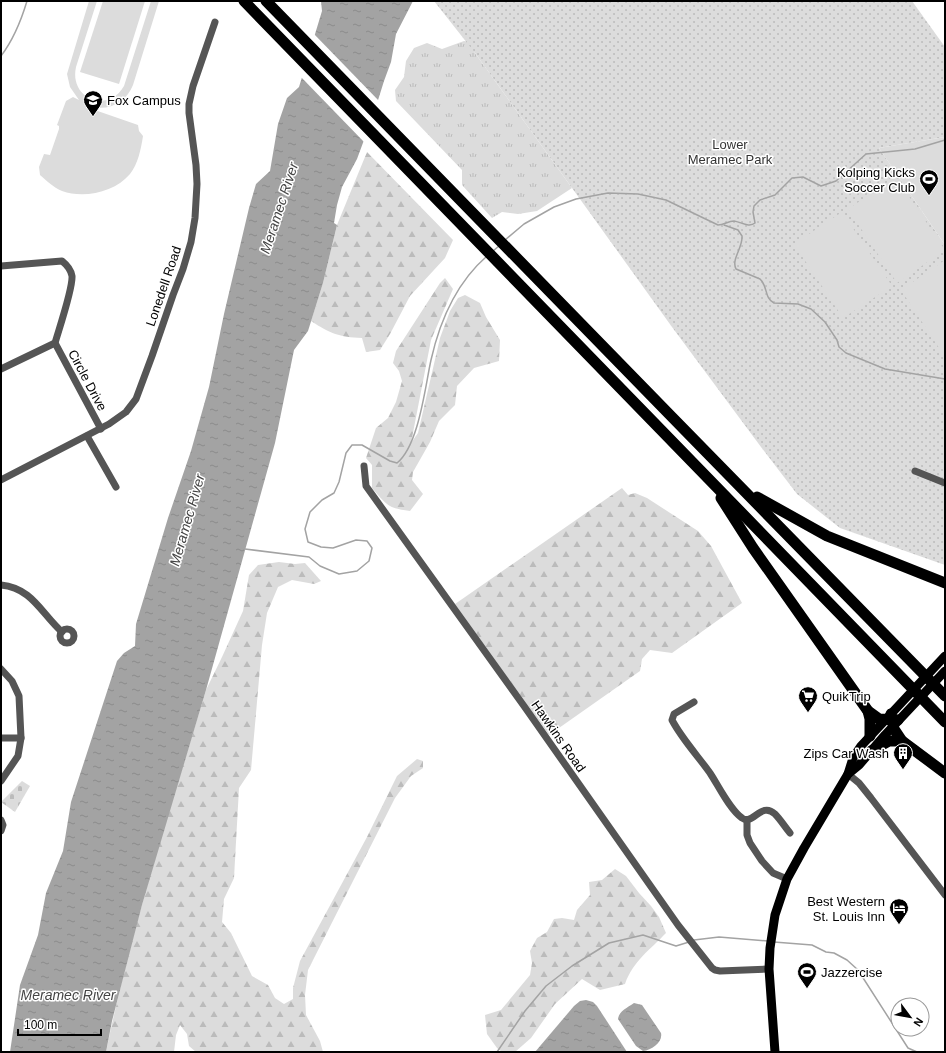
<svg xmlns="http://www.w3.org/2000/svg" width="946" height="1053" viewBox="0 0 946 1053" font-family="Arial,sans-serif">
	<style>
		.grass { fill: url(#grass-tufts) }
		.forest { fill: url(#forest-firs) }
		.cemetery { fill: url(#cemetery-stones) }
		.park { fill: url(#park-dots) }
		.pitch { fill: #dcdcdc }
		.water { fill: url(#water-ripples) }
		.pier { fill: #fff }
		.lines { fill: none; stroke-linecap: round; stroke-linejoin: round }
		.stream { stroke: #a3a3a3; stroke-width: 1.5 }
		.minor { stroke: #555; stroke-width: 7 }
		.major { stroke: #000; stroke-width: 9 }
		.highway { stroke: #000; stroke-width: 11 }
		.labels { text-anchor: middle; stroke-width: 3; stroke-linejoin: round; paint-order: stroke }
		.poi-label { font-size: 13px; fill: #000; stroke: #fff; text-anchor: start }
		.park-label { font-size: 13px; fill: #333; stroke: #fff }
		.street-label { font-size: 13px; fill: #000; stroke: #fff }
		.water-label { font-size: 14px; font-style: italic; fill: #444; stroke: #fff }
	</style>
	<defs>
		<pattern id="grass-tufts" width="24" height="20" patternUnits="userSpaceOnUse"><rect width="24" height="20" fill="#dcdcdc"/><path d="M3 7l-1-3M5 7V3M7 7l1-3M15 17l-1-3M17 17v-4M19 17l1-3" fill="none" stroke="#bbb"/></pattern>
		<pattern id="forest-firs" width="22" height="20" patternUnits="userSpaceOnUse"><rect width="22" height="20" fill="#dcdcdc"/><path d="M5 1l3.5 6h-7zM16 11l3.5 6h-7z" fill="#bbb"/></pattern>
		<pattern id="cemetery-stones" width="16" height="16" patternUnits="userSpaceOnUse"><rect width="16" height="16" fill="#dcdcdc"/><path d="M2 7V4a2 2 0 0 1 4 0v3zM10 15v-3a2 2 0 0 1 4 0v3z" fill="#bbb"/></pattern>
		<pattern id="park-dots" width="8" height="8" patternUnits="userSpaceOnUse"><rect width="8" height="8" fill="#dcdcdc"/><path d="M2 2h.1M6 6h.1" fill="none" stroke="#bbb" stroke-width="1.8" stroke-linecap="round"/></pattern>
		<pattern id="water-ripples" width="26" height="14" patternUnits="userSpaceOnUse"><rect width="26" height="14" fill="#a3a3a3"/><path d="M2 4q2-2 4 0t4 0M15 11q2-2 4 0t4 0" fill="none" stroke="#8b8b8b"/></pattern>
	</defs>
	<rect width="100%" height="100%" fill="#fff"/>
	<polygon class="grass" points="464,41 469,42 475,53 572,188 537,211 518,214 502,212 492,218 462,185 462,170 396,101 395,90 404,77 406,61 414,48 427,43 442,49"/>
	<g class="forest">
		<path d="M 367,152 L 453,240 L 445,258 L 410,296 L 390,334 L 380,350 L 366,352 L 362,338 C 339,337 331,334 311,321 L 323,283 L 337,225 Z"/>
		<path d="M 445,278 L 453,289 L 431,340 L 411,443 L 418,433 L 440,338 L 450,311 L 458,298 L 465,295 L 480,303 L 486,317 L 500,340 L 499,361 L 474,368 L 457,386 L 455,405 L 439,421 L 430,442 L 413,472 L 412,480 L 423,494 L 410,511 C 387,508 387,505 372,488 L 372,465 L 366,458 L 376,428 L 388,418 L 396,402 L 402,381 L 399,371 L 393,363 L 396,351 L 440,283 Z"/>
		<polygon points="622,488 628,495 635,493 647,498 698,531 711,546 742,603 672,653 650,650 642,659 640,671 549,735 455,604"/>
		<path d="M 279,562 L 295,564 L 305,563 L 321,581 L 314,584 L 292,580 L 278,587 L 267,613 L 262,645 L 251,770 L 239,788 L 234,878 L 224,899 L 222,922 L 231,933 L 252,976 L 268,985 L 275,998 L 284,1004 L 293,999 L 293,988 L 300,961 L 367,837 L 397,776 L 417,759 L 423,761 L 423,768 L 411,776 L 395,798 L 308,970 L 305,995 L 306,1015 L 320,1041 L 323,1052 L 196,1052 L 189,1046 L 187,1034 L 180,1025 L 176,1035 L 174,1052 L 106,1052 C 131,929 170,810 206,690 L 222,657 L 243,611 L 249,575 L 258,565 Z"/>
		<path d="M 615,869 L 626,876 L 639,893 L 651,906 L 659,917 L 666,933 C 650,950 633,961 625,984 L 600,990 L 582,979 L 555,1004 L 531,1038 L 515,1052 L 502,1052 L 497,1048 L 487,1034 L 485,1015 L 501,1010 L 530,975 L 532,963 L 530,951 L 537,938 L 547,932 L 554,919 L 562,918 L 574,920 L 577,910 L 590,895 L 589,882 L 602,880 Z"/>
	</g>
	<polygon class="cemetery" points="22,781 30,786 15,812 1,802"/>
	<polygon class="park" points="434,1 912,1 945,47 945,137 879,148 945,245 945,565 840,528 797,494 761,447 672,327 475,53"/>
	<g class="pitch">
		<path d="M 89,1 L 97,1 L 76,67 C 69,99 108,114 124,86 L 151,1 L 159,1 L 133,85 C 126,103 108,112 89,106 L 89,108 L 138,125 L 139,131 L 143,136 C 141,149 138,164 130,174 C 115,192 84,199 62,191 C 53,187 47,181 40,175 L 39,167 L 44,154 L 50,155 L 59,129 L 59,126 L 57,125 L 66,101 L 73,97 L 79,100 L 70,87 L 67,74 Z"/>
		<polygon points="103,1 145,1 119,84 80,72"/>
		<polygon points="945,137 945,245 879,148"/>
		<polygon points="896,177 945,250 897,283 848,209"/>
		<polygon points="842,212 892,286 843,318 794,244"/>
		<polygon points="945,260 945,357 901,290"/>
	</g>
	<g class="water">
		<polygon points="321,1 413,1 396,34 391,62 384,81 374,113 357,159 342,187 337,205 334,223 337,225 323,283 308,331 294,350 275,443 206,690 142,905 112,1021 106,1052 10,1052 20,985 38,935 46,893 63,851 71,802 117,661 124,653 135,646 136,624 168,518 191,451 209,387 224,314 249,208 256,184 270,171 278,124 287,98 299,87 322,11"/>
		<polygon points="586,1000 593,1002 597,1006 627,1052 535,1052 574,1006 580,1001"/>
		<path d="M 634,1003 L 642,1005 L 661,1033 C 663,1042 652,1050 643,1051 L 636,1046 L 618,1019 C 619,1011 627,1008 634,1003 Z"/>
	</g>
	<polygon class="pier" points="313,33 380,102 365,143 300,76"/>
	<g class="lines">
		<g class="stream">
			<path d="M 1,56 C 14,39 21,21 27,1"/>
			<path d="M 724,225 L 738,230 L 742,236 C 743,248 731,259 736,269 L 760,279 C 768,286 764,298 774,303 L 798,304 L 811,309 L 825,322 L 837,340 L 839,347 L 846,353 L 885,369 L 945,379"/>
			<path d="M 505,240 L 524,224 L 554,207 L 576,199 L 608,193 L 638,194 L 666,200 L 718,225 C 724,225 728,221 734,221 C 741,222 749,228 755,223 L 753,212 L 754,206 L 760,200 L 775,195 L 792,178 L 803,177 L 821,186 L 836,181 L 866,154 L 915,149 L 945,140"/>
			<polyline points="493,251 499,246"/>
			<path d="M 245,549 L 309,557 L 320,566 L 339,574 L 357,571 L 369,561 L 372,548 L 367,541 L 356,540 L 333,548 L 321,547 L 308,542 L 305,529 L 310,512 L 322,500 L 334,493 L 339,482 L 346,453 L 352,445 L 362,445 L 390,461 L 397,463 C 419,445 425,387 431,360 C 440,320 456,283 487,256"/>
			<polyline points="694,940 719,937 768,941"/>
			<polyline points="774,942 812,945 826,952 834,953 847,960 858,970 908,1048 917,1052"/>
			<polyline points="172,1052 177,1052"/>
			<polyline points="497,1052 525,1011 546,986 572,966 609,943 643,935 676,946 689,942"/>
			<polyline points="944,1052 945,1051"/>
		</g>
		<g class="minor">
			<path d="M 1,266 L 62,261 C 67,265 71,270 72,276 C 73,288 59,329 55,343 L 1,369"/>
			<polyline points="55,343 101,429"/>
			<polyline points="87,436 116,487"/>
			<polyline points="364,466 366,486 524,706 678,925 712,968 715,970 720,971 769,969"/>
			<polyline points="915,471 945,483"/>
			<polyline points="1,480 109,424 126,412 136,399 152,356 173,295 183,269 191,242 195,218 197,184 196,165 189,113 189,104 193,86 215,22"/>
			<path d="M 1,585 C 32,588 41,613 62,632"/>
			<circle cx="67" cy="636" r="7"/>
			<polyline points="1,669 12,681 19,696 21,738 18,756 1,781"/>
			<path d="M 694,702 L 674,714 L 672,720 C 682,739 698,756 710,773 C 718,785 730,810 742,818 C 753,826 761,801 775,814 C 780,819 785,827 790,833"/>
			<polyline points="1,738 21,738"/>
			<polyline points="848,774 859,783 871,798 945,895"/>
			<polyline points="1,820 3,825 1,831"/>
			<polyline points="747,820 747,835 750,843 762,861 773,873 787,879"/>
		</g>
		<g class="major">
			<polyline points="848,774 853,758 861,746 945,656"/>
			<polyline points="775,1052 769,969 770,948 775,915 787,879 804,848 848,774 859,765 885,735 945,671"/>
		</g>
		<g class="highway">
			<polyline points="244,1 945,722"/>
			<path d="M 266,1 C 491,234 719,464 945,696"/>
			<polyline points="757,497 827,536 945,583"/>
			<polyline points="721,498 753,548 868,711 879,719 898,720"/>
			<polyline points="868,711 870,719 870,736"/>
			<polyline points="891,714 894,729 902,741 945,773"/>
			<polyline points="871,751 889,741 902,741"/>
		</g>
	</g>
	<defs>
		<symbol id="school-pin" viewBox="-11 -11 22 30"><path d="M0 17L-7.5 6A9.5 9.5 0 1 1 7.5 6Z" fill="#000" stroke="#fff"/><path d="M0-5L7-2L0 1L-7-2ZM-4 1L0 2.5L4 1V4Q0 6-4 4Z" fill="#fff"/></symbol>
		<symbol id="stadium-pin" viewBox="-11 -11 22 30"><path d="M0 17L-7.5 6A9.5 9.5 0 1 1 7.5 6Z" fill="#000" stroke="#fff"/><path d="M0-5a6.5 5 0 1 0 0 10a6.5 5 0 1 0 0-10ZM-3.5-1.8h7v3.6h-7Z" fill="#fff"/></symbol>
		<symbol id="supermarket-pin" viewBox="-11 -11 22 30"><path d="M0 17L-7.5 6A9.5 9.5 0 1 1 7.5 6Z" fill="#000" stroke="#fff"/><path d="M-6-5.5h2.5l.6 2H6L4.5 2H-2.5L-4.4-4H-6ZM-1.5 3.2a1.3 1.3 0 1 0 .1 0ZM3 3.2a1.3 1.3 0 1 0 .1 0Z" fill="#fff"/></symbol>
		<symbol id="building-pin" viewBox="-11 -11 22 30"><path d="M0 17L-7.5 6A9.5 9.5 0 1 1 7.5 6Z" fill="#000" stroke="#fff"/><path d="M-4-6H4V6H1V3H-1V6H-4ZM-2.5-4.3h1.7v1.8h-1.7ZM.8-4.3h1.7v1.8H.8ZM-2.5-1h1.7V.8h-1.7ZM.8-1h1.7V.8H.8Z" fill="#fff"/></symbol>
		<symbol id="hotel-pin" viewBox="-11 -11 22 30"><path d="M0 17L-7.5 6A9.5 9.5 0 1 1 7.5 6Z" fill="#000" stroke="#fff"/><path d="M-6-4.5h1.5V1H6V5H4.5V3h-9V5H-6ZM-4 0a1.8 1.8 0 1 1 3.6 0ZM.5 0V-2.5h3Q6-2.5 6 0Z" fill="#fff"/></symbol>
	</defs>
	<g fill-rule="evenodd">
		<use href="#school-pin" x="82" y="89" width="22" height="30"/>
		<use href="#stadium-pin" x="918" y="168" width="22" height="30"/>
		<use href="#supermarket-pin" x="797" y="685" width="22" height="30"/>
		<use href="#building-pin" x="892" y="742" width="22" height="30"/>
		<use href="#hotel-pin" x="888" y="897" width="22" height="30"/>
		<use href="#stadium-pin" x="796" y="961" width="22" height="30"/>
	</g>
	<g class="labels">
		<g class="poi-label">
			<text x="107" y="105">Fox Campus</text>
			<text x="915" y="177" text-anchor="end">Kolping Kicks<tspan x="915" dy="15">Soccer Club</tspan></text>
			<text x="822" y="701">QuikTrip</text>
			<text x="889" y="758" text-anchor="end">Zips Car Wash</text>
			<text x="885" y="906" text-anchor="end">Best Western<tspan x="885" dy="15">St. Louis Inn</tspan></text>
			<text x="821" y="977">Jazzercise</text>
		</g>
		<g class="park-label">
			<text x="730" y="149">Lower<tspan x="730" dy="15">Meramec Park</tspan></text>
		</g>
		<g class="street-label">
			<text transform="translate(163 286) rotate(-71)" y="5">Lonedell Road</text>
			<text transform="translate(88 380) rotate(62)" y="5">Circle Drive</text>
			<text transform="translate(559 736) rotate(55)" y="5">Hawkins Road</text>
		</g>
		<g class="water-label">
			<text transform="translate(279 208) rotate(-72)" y="5">Meramec River</text>
			<text transform="translate(187 520) rotate(-74)" y="5">Meramec River</text>
			<text x="68" y="1000">Meramec River</text>
		</g>
	</g>
	<rect width="946" height="1053" fill="none" stroke="#000000" stroke-width="4"/>
	<g transform="translate(910 1017) rotate(122)"><circle r="19" fill="#ffffff" stroke="#999999"/>
	<path d="M0-3L7 15L0 10L-7 15Z" fill="#000000"/>
	<text y="-6" font-size="11" font-weight="bold" text-anchor="middle" fill="#000000">N</text>
	</g>
	<path d="M18 1029v6h83v-6" fill="none" stroke="#000000" stroke-width="2"/>
	<text x="24" y="1029" font-size="12" fill="#000000" stroke="#ffffff" stroke-width="3" paint-order="stroke">100 m</text>
</svg>
